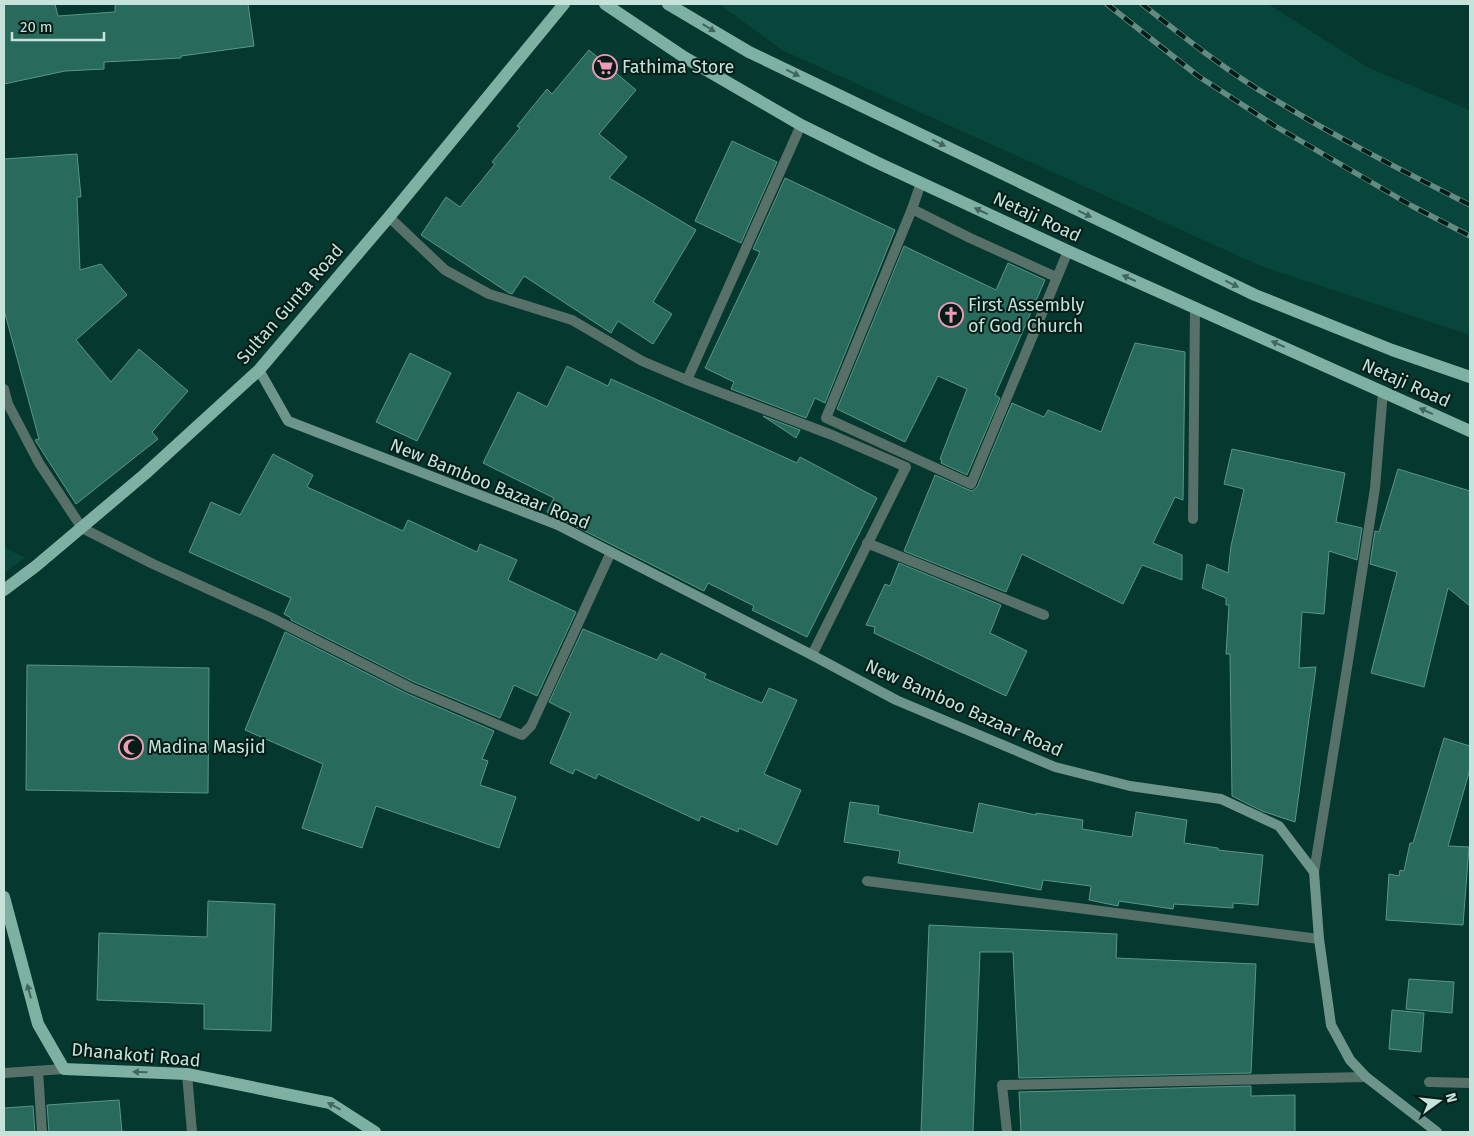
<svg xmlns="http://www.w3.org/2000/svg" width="1474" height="1136" viewBox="0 0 1474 1136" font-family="'Fira Sans',sans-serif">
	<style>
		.built { fill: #08453b }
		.building { fill: #286a5c; stroke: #5a9688 }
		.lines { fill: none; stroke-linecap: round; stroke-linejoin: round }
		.lane { stroke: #58706a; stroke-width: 10 }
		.street { stroke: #58706a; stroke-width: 10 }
		.secondary { stroke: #6e958b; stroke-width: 10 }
		.primary { stroke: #7eb1a4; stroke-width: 12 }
		.rail-casing { stroke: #638b82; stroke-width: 5.5 }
		.rail { stroke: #031c17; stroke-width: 4; stroke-dasharray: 11; stroke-linecap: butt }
		.oneway { fill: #40665e }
		.labels { text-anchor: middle; stroke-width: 4; stroke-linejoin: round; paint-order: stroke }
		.poi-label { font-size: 18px; fill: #c5e3da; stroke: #031c17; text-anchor: start }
		.street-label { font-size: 18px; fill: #c5e3da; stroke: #031c17 }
	</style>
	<rect width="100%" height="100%" fill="#05382e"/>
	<g class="built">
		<polygon points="719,4 1268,4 1369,68 1470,110 1470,335 1263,267 782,50"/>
		<polygon points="4,547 25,558 4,573"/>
	</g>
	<g class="building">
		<polygon points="4,4 55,4 58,16 115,12 115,4 248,4 254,46 181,56 181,58 104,62 104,69 65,71 4,84"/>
		<polygon points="589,50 636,90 599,134 627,157 609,178 696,230 653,302 672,314 653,344 618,321 611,333 524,276 512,294 509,293 421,235 446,197 460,207 495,164 492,162 520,128 517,126 547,89 552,94"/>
		<polygon points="732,141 777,162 741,243 695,221"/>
		<polygon points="77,154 81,197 77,197 80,270 101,264 127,295 76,340 111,382 139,349 188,391 152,432 158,439 76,504 35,440 39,439 4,310 4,159"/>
		<polygon points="785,178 895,230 825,403 815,398 806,418 731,389 734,382 705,368 760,252 753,249"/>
		<polygon points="904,246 996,290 1008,263 1045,280 995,395 1000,398 967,475 941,463 942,460 940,459 967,389 938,376 905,442 837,409"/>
		<polygon points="1135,343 1185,352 1183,500 1175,497 1153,543 1182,555 1182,580 1142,565 1123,604 1022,554 1006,592 904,551 935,475 969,490 972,491 977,487 1012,403 1044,417 1048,410 1101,432"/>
		<polygon points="410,353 451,373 417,441 376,422"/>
		<polygon points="567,366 608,386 611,379 797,463 800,457 877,498 807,637 752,610 754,606 708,583 704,591 547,512 554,498 483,463 518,392 547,407"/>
		<polygon points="763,416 800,430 796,438"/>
		<polygon points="1232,449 1345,473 1336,522 1362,528 1357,560 1329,551 1324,614 1302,612 1299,668 1316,667 1295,822 1262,811 1232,796 1230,654 1226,654 1229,605 1226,605 1226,598 1202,588 1207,564 1228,573 1231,546 1244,489 1224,484"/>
		<polygon points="273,454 313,475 307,487 403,531 408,520 477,552 480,544 517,560 508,580 576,612 537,696 514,685 500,718 414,682 291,620 291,618 284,614 291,598 189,552 211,502 240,515"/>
		<polygon points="1398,469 1470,491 1470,606 1448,588 1424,687 1371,673 1397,572 1370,564 1375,531 1379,532"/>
		<polygon points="899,563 1001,605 990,633 1027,651 1006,696 874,633 875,627 866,625 885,584 890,586"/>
		<polygon points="583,629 657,660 661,653 706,674 704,678 762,703 769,688 797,700 764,774 801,790 777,845 739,828 738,832 701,816 699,821 598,774 596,779 575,769 573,774 550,763 571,713 549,702"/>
		<polygon points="285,632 408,694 494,731 482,759 488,761 480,785 516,797 499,848 376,806 362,848 302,828 323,764 245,730"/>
		<polygon points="27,665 209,668 208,793 26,790"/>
		<polygon points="1444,738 1470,746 1470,769 1448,846 1469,847 1463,925 1386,920 1389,874 1399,876 1400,870 1404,871 1410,843 1413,843"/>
		<polygon points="850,802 879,806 878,814 973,833 979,803 1036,815 1036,813 1083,820 1082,829 1132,837 1136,812 1187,820 1184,843 1218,848 1218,850 1263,855 1258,905 1233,903 1233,908 1174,904 1173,909 1119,901 1118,906 1089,900 1091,886 1043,880 1041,890 898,863 900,851 844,842"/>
		<polygon points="208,901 275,904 271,1031 204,1029 204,1004 97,1000 99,933 207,937"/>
		<polygon points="929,925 1117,934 1116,958 1256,964 1251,1073 1019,1078 1013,952 980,952 973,1132 921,1132"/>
		<polygon points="1409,979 1454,982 1452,1013 1406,1009"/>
		<polygon points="1392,1010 1424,1013 1421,1052 1389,1049"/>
		<polygon points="1251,1086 1251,1096 1295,1095 1295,1132 1021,1132 1019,1092"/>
		<polygon points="119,1100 122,1132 49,1132 47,1105"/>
		<polygon points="33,1106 35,1132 4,1132 4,1108"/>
	</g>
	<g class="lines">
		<g class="lane">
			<polyline points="921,183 912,209 970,238 1056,277"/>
			<polyline points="912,209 826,418 971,484 1068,251"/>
			<polyline points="1193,519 1195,307"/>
			<polyline points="1429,1082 1470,1083"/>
		</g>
		<g class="street">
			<polyline points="801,125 687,380 832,435 906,467 812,655"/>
			<polyline points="389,217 445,270 489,294 572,320 642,361 687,380"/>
			<polyline points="4,389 8,404 39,463 82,528 153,564 270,617 411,688 522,735 531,726 611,552"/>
			<polyline points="867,543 1044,615"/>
			<polyline points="1314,872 1350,649 1375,488 1383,391"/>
			<polyline points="867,881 1319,939"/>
			<polyline points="38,1071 42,1132"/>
			<polyline points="4,1073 64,1069"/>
			<polyline points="187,1074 192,1132"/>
			<polyline points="1007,1132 1002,1085 1366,1077"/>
		</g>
		<polyline class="secondary" points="259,370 288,421 558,525 812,655 896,700 1055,767 1130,786 1221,799 1279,826 1314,872 1319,939 1331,1025 1350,1060 1366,1077 1437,1132"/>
		<g class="primary">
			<polyline points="605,4 684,57 801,125 876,162 1068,251 1470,431"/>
			<polyline points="668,4 749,52 1255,295 1392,350 1470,377"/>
			<polyline points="4,590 36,566 145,474 259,370 389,217 564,4"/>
			<polyline points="4,897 38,1024 64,1069 187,1074 330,1103 375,1132"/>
		</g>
		<defs>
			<g id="rail">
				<polyline points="1107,4 1198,76 1275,126 1412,206 1470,236"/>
				<path d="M 1142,4 C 1185,38 1229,73 1277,101 C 1339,139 1405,172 1470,205"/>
			</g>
		</defs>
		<use href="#rail" class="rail-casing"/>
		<use href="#rail" class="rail"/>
	</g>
	<defs><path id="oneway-solid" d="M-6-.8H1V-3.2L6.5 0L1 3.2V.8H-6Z" transform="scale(1.25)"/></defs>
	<g class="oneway">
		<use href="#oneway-solid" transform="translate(709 28) rotate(31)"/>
		<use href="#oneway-solid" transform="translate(793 73) rotate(26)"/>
		<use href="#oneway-solid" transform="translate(939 143) rotate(26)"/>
		<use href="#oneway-solid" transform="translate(981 211) rotate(-155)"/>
		<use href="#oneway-solid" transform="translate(1085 214) rotate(26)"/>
		<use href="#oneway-solid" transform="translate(1129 278) rotate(-156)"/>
		<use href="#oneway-solid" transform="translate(1232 284) rotate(26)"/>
		<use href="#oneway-solid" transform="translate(1278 344) rotate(-156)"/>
		<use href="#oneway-solid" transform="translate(1426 411) rotate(-156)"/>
		<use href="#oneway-solid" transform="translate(29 991) rotate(-105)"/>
		<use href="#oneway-solid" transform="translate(140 1072) rotate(-178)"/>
		<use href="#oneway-solid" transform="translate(334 1106) rotate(-152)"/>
	</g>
	<defs>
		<symbol id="supermarket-ring" viewBox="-11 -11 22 22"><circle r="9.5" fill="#031c17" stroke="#ef9ab8" stroke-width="1.5"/><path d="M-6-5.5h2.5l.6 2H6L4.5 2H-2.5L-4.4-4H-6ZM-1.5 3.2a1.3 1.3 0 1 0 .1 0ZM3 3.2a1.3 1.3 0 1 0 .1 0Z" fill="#ef9ab8"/></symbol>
		<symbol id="church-ring" viewBox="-11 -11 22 22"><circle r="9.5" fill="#031c17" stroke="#ef9ab8" stroke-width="1.5"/><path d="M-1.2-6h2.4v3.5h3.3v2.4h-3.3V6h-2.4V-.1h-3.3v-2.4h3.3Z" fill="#ef9ab8"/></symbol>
		<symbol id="mosque-ring" viewBox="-11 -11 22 22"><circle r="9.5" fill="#031c17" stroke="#ef9ab8" stroke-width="1.5"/><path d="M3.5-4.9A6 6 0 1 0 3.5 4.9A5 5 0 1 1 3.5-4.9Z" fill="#ef9ab8"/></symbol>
	</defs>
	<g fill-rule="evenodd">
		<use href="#supermarket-ring" x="591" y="53" width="28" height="28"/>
		<use href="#church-ring" x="937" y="301" width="28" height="28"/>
		<use href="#mosque-ring" x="117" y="733" width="28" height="28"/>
	</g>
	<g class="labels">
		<g class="poi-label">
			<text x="622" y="73">Fathima Store</text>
			<text x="968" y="311">First Assembly<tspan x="968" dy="21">of God Church</tspan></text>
			<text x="148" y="753">Madina Masjid</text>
		</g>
		<g class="street-label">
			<text transform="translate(1037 217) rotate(25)" y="6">Netaji Road</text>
			<text transform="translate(290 304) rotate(-49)" y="6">Sultan Gunta Road</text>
			<text transform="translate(1406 383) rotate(24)" y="6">Netaji Road</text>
			<text transform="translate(490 484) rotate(22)" y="6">New Bamboo Bazaar Road</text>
			<text transform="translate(964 708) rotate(24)" y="6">New Bamboo Bazaar Road</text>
			<text transform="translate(136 1055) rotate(5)" y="6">Dhanakoti Road</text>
		</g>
	</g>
	<rect width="1474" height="1136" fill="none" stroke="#c5e3da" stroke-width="10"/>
	<g transform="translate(1439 1101) rotate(75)" stroke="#031c17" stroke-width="4" paint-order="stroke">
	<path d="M0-4L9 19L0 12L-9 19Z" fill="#c5e3da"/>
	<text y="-8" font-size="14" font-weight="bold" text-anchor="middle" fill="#c5e3da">N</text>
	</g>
	<path d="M12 32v8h92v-8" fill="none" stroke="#c5e3da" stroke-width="2.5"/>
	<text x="20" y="32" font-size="15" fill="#c5e3da" stroke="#031c17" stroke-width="4" paint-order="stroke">20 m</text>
</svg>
